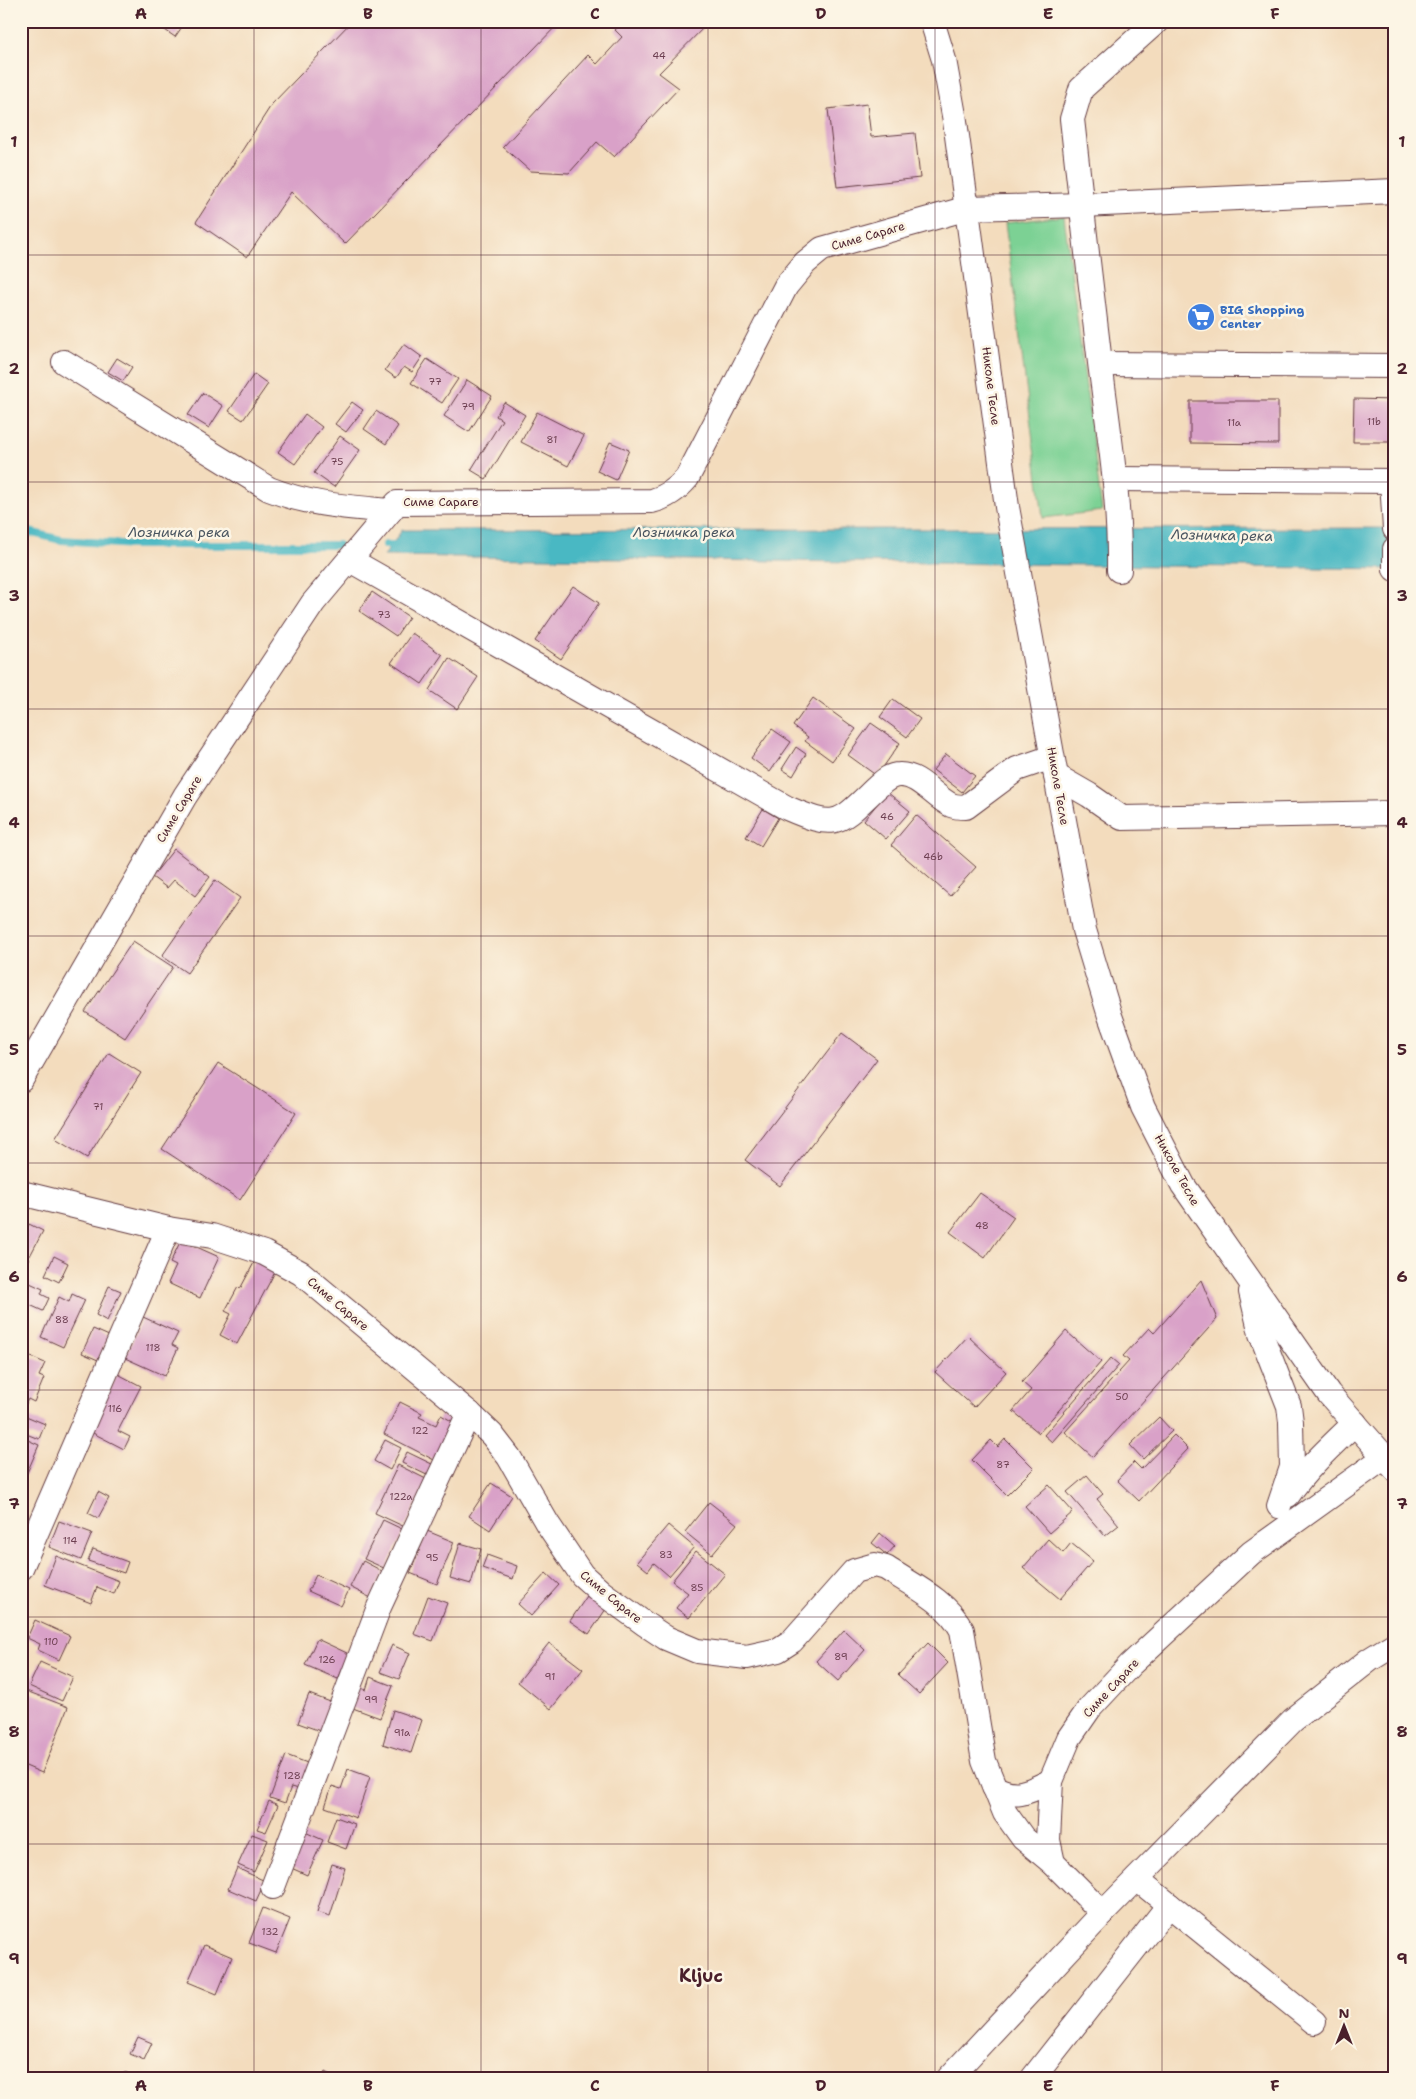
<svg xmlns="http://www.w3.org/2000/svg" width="1416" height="2099" viewBox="0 0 1416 2099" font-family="'Shantell Sans',sans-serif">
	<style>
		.green { fill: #7cd194; stroke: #637860 }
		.water { fill: #4ab8c3; stroke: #4a6c77 }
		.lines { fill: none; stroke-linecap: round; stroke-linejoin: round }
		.stream { stroke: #4ab8c3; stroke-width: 8 }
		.building { fill: #d9a1c8 }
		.minor-casing { stroke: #633b41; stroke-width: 26 }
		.minor { stroke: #fff; stroke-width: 24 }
		.grid { fill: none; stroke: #4a1f2b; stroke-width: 1; stroke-opacity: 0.55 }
		.labels { text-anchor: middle; stroke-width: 5; stroke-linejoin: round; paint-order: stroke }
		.number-label { font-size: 10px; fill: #6e4052 }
		.street-label { font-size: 12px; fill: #4a1f2b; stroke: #fcf5e5 }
		.shop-label { font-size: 12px; font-weight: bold; fill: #366cbe; stroke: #fcf5e5; text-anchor: start }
		.water-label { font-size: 14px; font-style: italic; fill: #4a5560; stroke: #fcf5e5 }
		.district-label { font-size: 18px; font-weight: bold; fill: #4a1f2b; stroke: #fcf5e5 }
		.neatline { fill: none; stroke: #4a1f2b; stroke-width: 2 }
		.grid-label { font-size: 16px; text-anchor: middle; font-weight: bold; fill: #4a1f2b }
	</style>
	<rect width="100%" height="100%" fill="#fcf5e5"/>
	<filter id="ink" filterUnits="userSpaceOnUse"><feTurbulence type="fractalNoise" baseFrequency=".02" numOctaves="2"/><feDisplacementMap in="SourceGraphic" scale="10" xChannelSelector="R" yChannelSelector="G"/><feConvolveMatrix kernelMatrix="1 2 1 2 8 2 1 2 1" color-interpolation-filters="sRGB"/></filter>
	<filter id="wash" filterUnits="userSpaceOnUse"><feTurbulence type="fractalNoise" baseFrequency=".0096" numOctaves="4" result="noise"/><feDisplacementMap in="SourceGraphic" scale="20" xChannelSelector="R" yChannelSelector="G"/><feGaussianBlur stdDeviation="1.12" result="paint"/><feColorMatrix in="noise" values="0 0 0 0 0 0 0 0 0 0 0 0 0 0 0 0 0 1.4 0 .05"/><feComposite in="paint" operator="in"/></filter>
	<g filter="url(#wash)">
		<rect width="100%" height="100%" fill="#f3dcbd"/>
		<polygon class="green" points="1064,216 1102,511 1043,518 1005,223"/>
		<polygon class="water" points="1395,528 1395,569 384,556 402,530"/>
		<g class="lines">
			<g class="stream">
				<polyline points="21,530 61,540 134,545 338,545"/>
				<polyline points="386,545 401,545"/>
			</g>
		</g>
		<g id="blocks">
			<g class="building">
				<polygon points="152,21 186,21 175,37"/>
				<polygon points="352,21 561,21 345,244 291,192 247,257 196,222 272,104"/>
				<polygon points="624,21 710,21 659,73 679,88 614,157 597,142 569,173 530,171 503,147 588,55 597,64 622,37 615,30"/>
				<polygon points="867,104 871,137 915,133 920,178 837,187 828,109"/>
				<polygon points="404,344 422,357 412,372 404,367 396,378 385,370"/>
				<polygon points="117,358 132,367 123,381 108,372"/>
				<polygon points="427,359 458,379 442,403 411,383"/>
				<polygon points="254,374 268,384 243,420 229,411"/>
				<polygon points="467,380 492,396 469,432 444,416"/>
				<polygon points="203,393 223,406 209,428 188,415"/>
				<polygon points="1354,399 1395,400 1395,442 1353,442"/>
				<polygon points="1190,401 1278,401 1278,444 1190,443"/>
				<polygon points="352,402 363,410 346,432 335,424"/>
				<polygon points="504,402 525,415 486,479 471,470 502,420 496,416"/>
				<polygon points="376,411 398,426 386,444 364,429"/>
				<polygon points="537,412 584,436 568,466 521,442"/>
				<polygon points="305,414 322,427 295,464 278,452"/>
				<polygon points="340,436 360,450 334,487 314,473"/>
				<polygon points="610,442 629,450 616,480 597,471"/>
				<polygon points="573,586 599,603 561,659 535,641"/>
				<polygon points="372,592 409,617 396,636 359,611"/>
				<polygon points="412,633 442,655 422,684 391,663"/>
				<polygon points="449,658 478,677 457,709 429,690"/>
				<polygon points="813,698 856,729 832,761 805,741 808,737 793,726"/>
				<polygon points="893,699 920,719 907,737 880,717"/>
				<polygon points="871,723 900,743 877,776 848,755"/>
				<polygon points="772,729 791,742 770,772 751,758"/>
				<polygon points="796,747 806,754 793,776 782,769"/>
				<polygon points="946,754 975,776 962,792 933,770"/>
				<polygon points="887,792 910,811 886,839 864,820"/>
				<polygon points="763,809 778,818 761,846 746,837"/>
				<polygon points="916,815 976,867 950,896 891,845"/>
				<polygon points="174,849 210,877 195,896 174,880 167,888 152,877"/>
				<polygon points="215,880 240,898 187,973 162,956"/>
				<polygon points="133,941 173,967 125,1038 85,1012"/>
				<polygon points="842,1033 877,1059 780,1186 745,1160"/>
				<polygon points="109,1053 141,1073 87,1158 55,1139"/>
				<polygon points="218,1063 296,1113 240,1200 162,1149"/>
				<polygon points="980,1193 1014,1217 985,1258 950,1232"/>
				<polygon points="29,1224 43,1231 21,1273 21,1240"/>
				<polygon points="181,1240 219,1257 200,1298 168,1283 176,1266 170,1263"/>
				<polygon points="54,1256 68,1263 59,1282 45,1275"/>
				<polygon points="256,1259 276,1270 237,1344 220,1335 231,1314 225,1311 238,1287 240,1289"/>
				<polygon points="21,1279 43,1289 41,1294 49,1298 43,1311 21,1301"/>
				<polygon points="1201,1280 1217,1319 1093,1457 1065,1432 1129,1361 1123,1356 1149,1328 1154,1333"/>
				<polygon points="109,1286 121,1291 107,1321 96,1315"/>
				<polygon points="72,1294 85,1300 63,1347 41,1337 59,1297 69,1302"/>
				<polygon points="143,1317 178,1333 172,1345 178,1348 165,1376 125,1358"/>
				<polygon points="93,1329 109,1336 98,1360 82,1353"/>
				<polygon points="1066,1331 1101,1362 1039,1433 1013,1411 1031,1390 1022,1382"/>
				<polygon points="968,1336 1006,1372 974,1407 935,1372"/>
				<polygon points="29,1356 45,1363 39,1376 44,1378 34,1402 28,1399 21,1415 21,1375"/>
				<polygon points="1111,1358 1119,1365 1052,1442 1044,1435"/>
				<polygon points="118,1374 141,1386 118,1431 130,1437 124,1449 89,1431"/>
				<polygon points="400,1402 422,1413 419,1417 436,1425 441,1415 457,1424 438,1462 384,1434"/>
				<polygon points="26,1416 45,1424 39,1439 21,1432"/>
				<polygon points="1159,1417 1172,1431 1143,1459 1130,1445"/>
				<polygon points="1174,1435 1188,1449 1139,1501 1117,1480 1134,1462 1141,1469"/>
				<polygon points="21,1437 39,1445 26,1475 21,1473"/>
				<polygon points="1005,1439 1034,1468 1007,1495 972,1460 991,1440 998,1447"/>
				<polygon points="385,1440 401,1448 390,1470 374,1461"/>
				<polygon points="407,1452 436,1466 431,1477 402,1463"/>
				<polygon points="398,1465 428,1480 405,1527 375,1513"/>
				<polygon points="1087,1475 1103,1494 1097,1499 1119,1525 1105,1536 1067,1492"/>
				<polygon points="491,1483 512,1496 490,1530 469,1516"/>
				<polygon points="1049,1485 1073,1512 1049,1533 1025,1506"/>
				<polygon points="98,1492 109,1498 98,1518 88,1513"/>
				<polygon points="709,1502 737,1524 712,1554 685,1532"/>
				<polygon points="383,1520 404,1530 386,1569 364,1559"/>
				<polygon points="59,1521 92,1533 81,1560 49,1547"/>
				<polygon points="668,1525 694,1547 669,1576 654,1563 648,1571 637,1562"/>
				<polygon points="427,1531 454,1542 437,1584 410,1573"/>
				<polygon points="880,1533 895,1546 887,1555 872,1543"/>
				<polygon points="1048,1539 1063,1553 1071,1543 1093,1561 1060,1599 1023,1568"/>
				<polygon points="460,1543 481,1549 471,1584 450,1578"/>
				<polygon points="93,1549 128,1562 124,1573 88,1561"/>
				<polygon points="696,1551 725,1574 689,1618 676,1608 688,1593 672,1581"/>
				<polygon points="487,1555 517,1566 513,1579 482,1568"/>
				<polygon points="56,1556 119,1581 114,1594 97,1587 91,1603 45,1585"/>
				<polygon points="363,1561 384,1572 371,1598 350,1587"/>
				<polygon points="546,1573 559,1585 531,1616 518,1604"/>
				<polygon points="316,1575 349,1590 341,1606 308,1591"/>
				<polygon points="428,1596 447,1603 433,1641 414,1634"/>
				<polygon points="587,1596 606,1609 589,1634 570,1621"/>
				<polygon points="35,1620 70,1636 59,1660 38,1650 40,1644 27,1638"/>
				<polygon points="844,1630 865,1650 838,1681 816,1661"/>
				<polygon points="317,1639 349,1654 338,1679 305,1665"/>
				<polygon points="549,1643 583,1669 551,1709 518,1682"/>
				<polygon points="928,1643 948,1663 919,1694 898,1675"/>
				<polygon points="392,1645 410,1653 399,1679 380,1672"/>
				<polygon points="40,1662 73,1677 62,1701 29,1686"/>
				<polygon points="370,1677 393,1686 380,1718 350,1707 358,1687 366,1690"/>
				<polygon points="21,1689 68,1707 42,1773 21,1764 21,1739 24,1731 21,1730"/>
				<polygon points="309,1694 333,1703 323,1732 298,1723"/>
				<polygon points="393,1710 422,1720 411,1753 383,1744"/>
				<polygon points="286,1755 310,1764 301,1790 291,1787 285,1803 270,1798"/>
				<polygon points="348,1769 370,1777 356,1818 325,1807 332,1786 341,1789"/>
				<polygon points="269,1801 278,1805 266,1832 257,1829"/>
				<polygon points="336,1817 355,1824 346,1849 327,1842"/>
				<polygon points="305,1832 323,1840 307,1875 289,1867"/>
				<polygon points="252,1834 268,1840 254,1872 238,1865"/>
				<polygon points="332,1864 345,1868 330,1916 317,1912"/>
				<polygon points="237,1868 265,1881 256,1901 228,1889"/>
				<polygon points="263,1908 290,1919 276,1953 249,1943"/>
				<polygon points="204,1945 232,1957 217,1994 188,1982"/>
				<polygon points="138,2037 152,2043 144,2060 130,2054"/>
				<polygon points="125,2072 137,2078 123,2078"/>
				<polygon points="325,2072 336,2078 322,2078"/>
			</g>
		</g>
	</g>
	<g filter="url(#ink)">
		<use href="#blocks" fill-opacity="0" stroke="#633b41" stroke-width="1"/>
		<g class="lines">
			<defs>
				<g id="minor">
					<polyline points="932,21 944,60 955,121 1007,507 1084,930 1110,1016 1143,1107 1183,1185 1329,1394 1395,1469"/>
					<path d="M 64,362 L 269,489 C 309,505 348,507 390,511"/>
					<polyline points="1101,364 1395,366"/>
					<polyline points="1116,479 1395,481"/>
					<polyline points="1392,481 1395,529"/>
					<path d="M 350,560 L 787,808 C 838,830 838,824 876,788 C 883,782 889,775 899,775 C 919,774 934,797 951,805 C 956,807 961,807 966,807 L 1017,769 L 1052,757"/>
					<polyline points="1395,569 1395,549"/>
					<path d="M 1119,570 C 1120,500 1109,433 1100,363 C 1090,282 1081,200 1072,119 L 1081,89 L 1157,21"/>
					<polyline points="1056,776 1089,795 1122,818 1395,813"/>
					<path d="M 21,1080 L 185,796 L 313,603 L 397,503 L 652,501 C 667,497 677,490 687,478 L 786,286 L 805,263 L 822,249 L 968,208 L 1082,205 L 1395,191"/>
					<path d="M 21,1193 L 168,1229 L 212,1236 L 264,1253 L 301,1273 L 469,1413 L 492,1435 L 509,1457 L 547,1523 L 582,1575 L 601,1592 L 645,1624 L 666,1638 L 697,1651 L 747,1657 L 778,1650 L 792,1641 L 854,1571 L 875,1565 L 886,1568 C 912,1585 947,1601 962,1630 L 984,1761 L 1005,1813 L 1023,1838 L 1053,1863 L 1103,1913"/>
					<polyline points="1251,1292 1261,1334 1289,1406 1291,1422 1292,1467 1279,1506"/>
					<path d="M 1288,1495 C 1307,1468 1331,1446 1355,1423"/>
					<polyline points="21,1568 168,1229"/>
					<path d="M 994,1787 C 1016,1800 1030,1791 1051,1781"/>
					<polyline points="1053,1863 1048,1840 1051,1781 1069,1738 1089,1709 1130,1665 1251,1553 1385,1457"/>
					<polyline points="1137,1879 1314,2022"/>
					<polyline points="273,1887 379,1607 469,1413"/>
					<polyline points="949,2078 1103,1913 1293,1720 1369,1660 1395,1644"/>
					<polyline points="1033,2078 1169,1905"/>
				</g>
			</defs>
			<use href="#minor" class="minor-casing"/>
			<use href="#minor" class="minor"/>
		</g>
	</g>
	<path class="grid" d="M 254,21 L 254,2078M 481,21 L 481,2078M 708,21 L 708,2078M 935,21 L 935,2078M 1162,21 L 1162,2078M 21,255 L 1395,255M 21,482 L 1395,482M 21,709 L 1395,709M 21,936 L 1395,936M 21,1163 L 1395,1163M 21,1390 L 1395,1390M 21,1617 L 1395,1617M 21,1844 L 1395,1844"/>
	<defs>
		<symbol id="supermarket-disc" viewBox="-11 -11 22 22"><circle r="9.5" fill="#3f7fe0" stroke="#fcf5e5"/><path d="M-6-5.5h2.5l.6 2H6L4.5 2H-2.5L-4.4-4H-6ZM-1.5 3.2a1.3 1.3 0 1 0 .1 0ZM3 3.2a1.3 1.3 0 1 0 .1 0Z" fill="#fff"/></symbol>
	</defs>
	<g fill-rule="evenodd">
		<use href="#supermarket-disc" x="1185" y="301" width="32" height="32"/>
	</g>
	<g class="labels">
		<g class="number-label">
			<text x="659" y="59">44</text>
			<text x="435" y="385">77</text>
			<text x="468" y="410">79</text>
			<text x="1374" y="425">11b</text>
			<text x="1234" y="426">11a</text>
			<text x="552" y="443">81</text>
			<text x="337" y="465">75</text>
			<text x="384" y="618">73</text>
			<text x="887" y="820">46</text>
			<text x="933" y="860">46b</text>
			<text x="98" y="1110">71</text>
			<text x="982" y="1229">48</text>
			<text x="62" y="1323">88</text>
			<text x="153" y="1351">118</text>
			<text x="1122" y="1400">50</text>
			<text x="115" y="1412">116</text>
			<text x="420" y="1434">122</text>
			<text x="1003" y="1468">87</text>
			<text x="401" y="1500">122a</text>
			<text x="70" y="1544">114</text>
			<text x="666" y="1558">83</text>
			<text x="432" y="1561">95</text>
			<text x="697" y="1591">85</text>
			<text x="51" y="1645">110</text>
			<text x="841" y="1660">89</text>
			<text x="327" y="1663">126</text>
			<text x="550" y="1680">91</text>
			<text x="371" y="1703">99</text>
			<text x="402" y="1736">91a</text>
			<text x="292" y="1779">128</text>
			<text x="270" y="1935">132</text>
		</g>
		<g class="street-label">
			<text transform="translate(868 236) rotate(-16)" y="4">Симе Сараге</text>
			<text transform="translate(991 386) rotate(83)" y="4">Николе Тесле</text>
			<text x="441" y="506">Симе Сараге</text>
			<text transform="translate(1058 786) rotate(80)" y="4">Николе Тесле</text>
			<text transform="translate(179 809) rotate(-59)" y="4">Симе Сараге</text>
			<text transform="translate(1177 1170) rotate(61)" y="4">Николе Тесле</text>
			<text transform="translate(338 1304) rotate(40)" y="4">Симе Сараге</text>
			<text transform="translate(611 1597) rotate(39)" y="4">Симе Сараге</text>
			<text transform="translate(1111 1688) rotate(-47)" y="4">Симе Сараге</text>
		</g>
		<g class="shop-label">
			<text x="1220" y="314">BIG Shopping<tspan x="1220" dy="14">Center</tspan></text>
		</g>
		<g class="water-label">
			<text x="179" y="537">Лозничка река</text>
			<text x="684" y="537">Лозничка река</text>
			<text transform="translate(1222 535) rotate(1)" y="5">Лозничка река</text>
		</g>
		<g class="district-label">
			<text x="701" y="1982">Kljuc</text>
		</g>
	</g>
	<rect width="1416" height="2099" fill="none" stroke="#fcf5e5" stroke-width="55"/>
	<g transform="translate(1344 2026)" stroke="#fcf5e5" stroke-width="4" paint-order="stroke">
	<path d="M0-4L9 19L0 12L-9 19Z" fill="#4a1f2b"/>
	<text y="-8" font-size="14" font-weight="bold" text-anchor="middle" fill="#4a1f2b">N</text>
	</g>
	<rect x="28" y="28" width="1360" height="2044" class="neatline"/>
	<g class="grid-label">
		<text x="141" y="19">A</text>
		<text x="368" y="19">B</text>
		<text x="595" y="19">C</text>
		<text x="821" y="19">D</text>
		<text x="1048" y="19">E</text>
		<text x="1275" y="19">F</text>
		<text x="14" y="147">1</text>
		<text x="1402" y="147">1</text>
		<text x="14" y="374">2</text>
		<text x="1402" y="374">2</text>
		<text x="14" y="601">3</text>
		<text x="1402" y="601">3</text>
		<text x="14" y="828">4</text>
		<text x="1402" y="828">4</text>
		<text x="14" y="1055">5</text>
		<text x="1402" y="1055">5</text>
		<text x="14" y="1282">6</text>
		<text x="1402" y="1282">6</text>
		<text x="14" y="1509">7</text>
		<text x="1402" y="1509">7</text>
		<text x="14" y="1737">8</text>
		<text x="1402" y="1737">8</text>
		<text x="14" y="1964">9</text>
		<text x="1402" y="1964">9</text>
		<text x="141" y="2091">A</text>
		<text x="368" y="2091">B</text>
		<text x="595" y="2091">C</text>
		<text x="821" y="2091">D</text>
		<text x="1048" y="2091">E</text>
		<text x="1275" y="2091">F</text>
	</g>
</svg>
